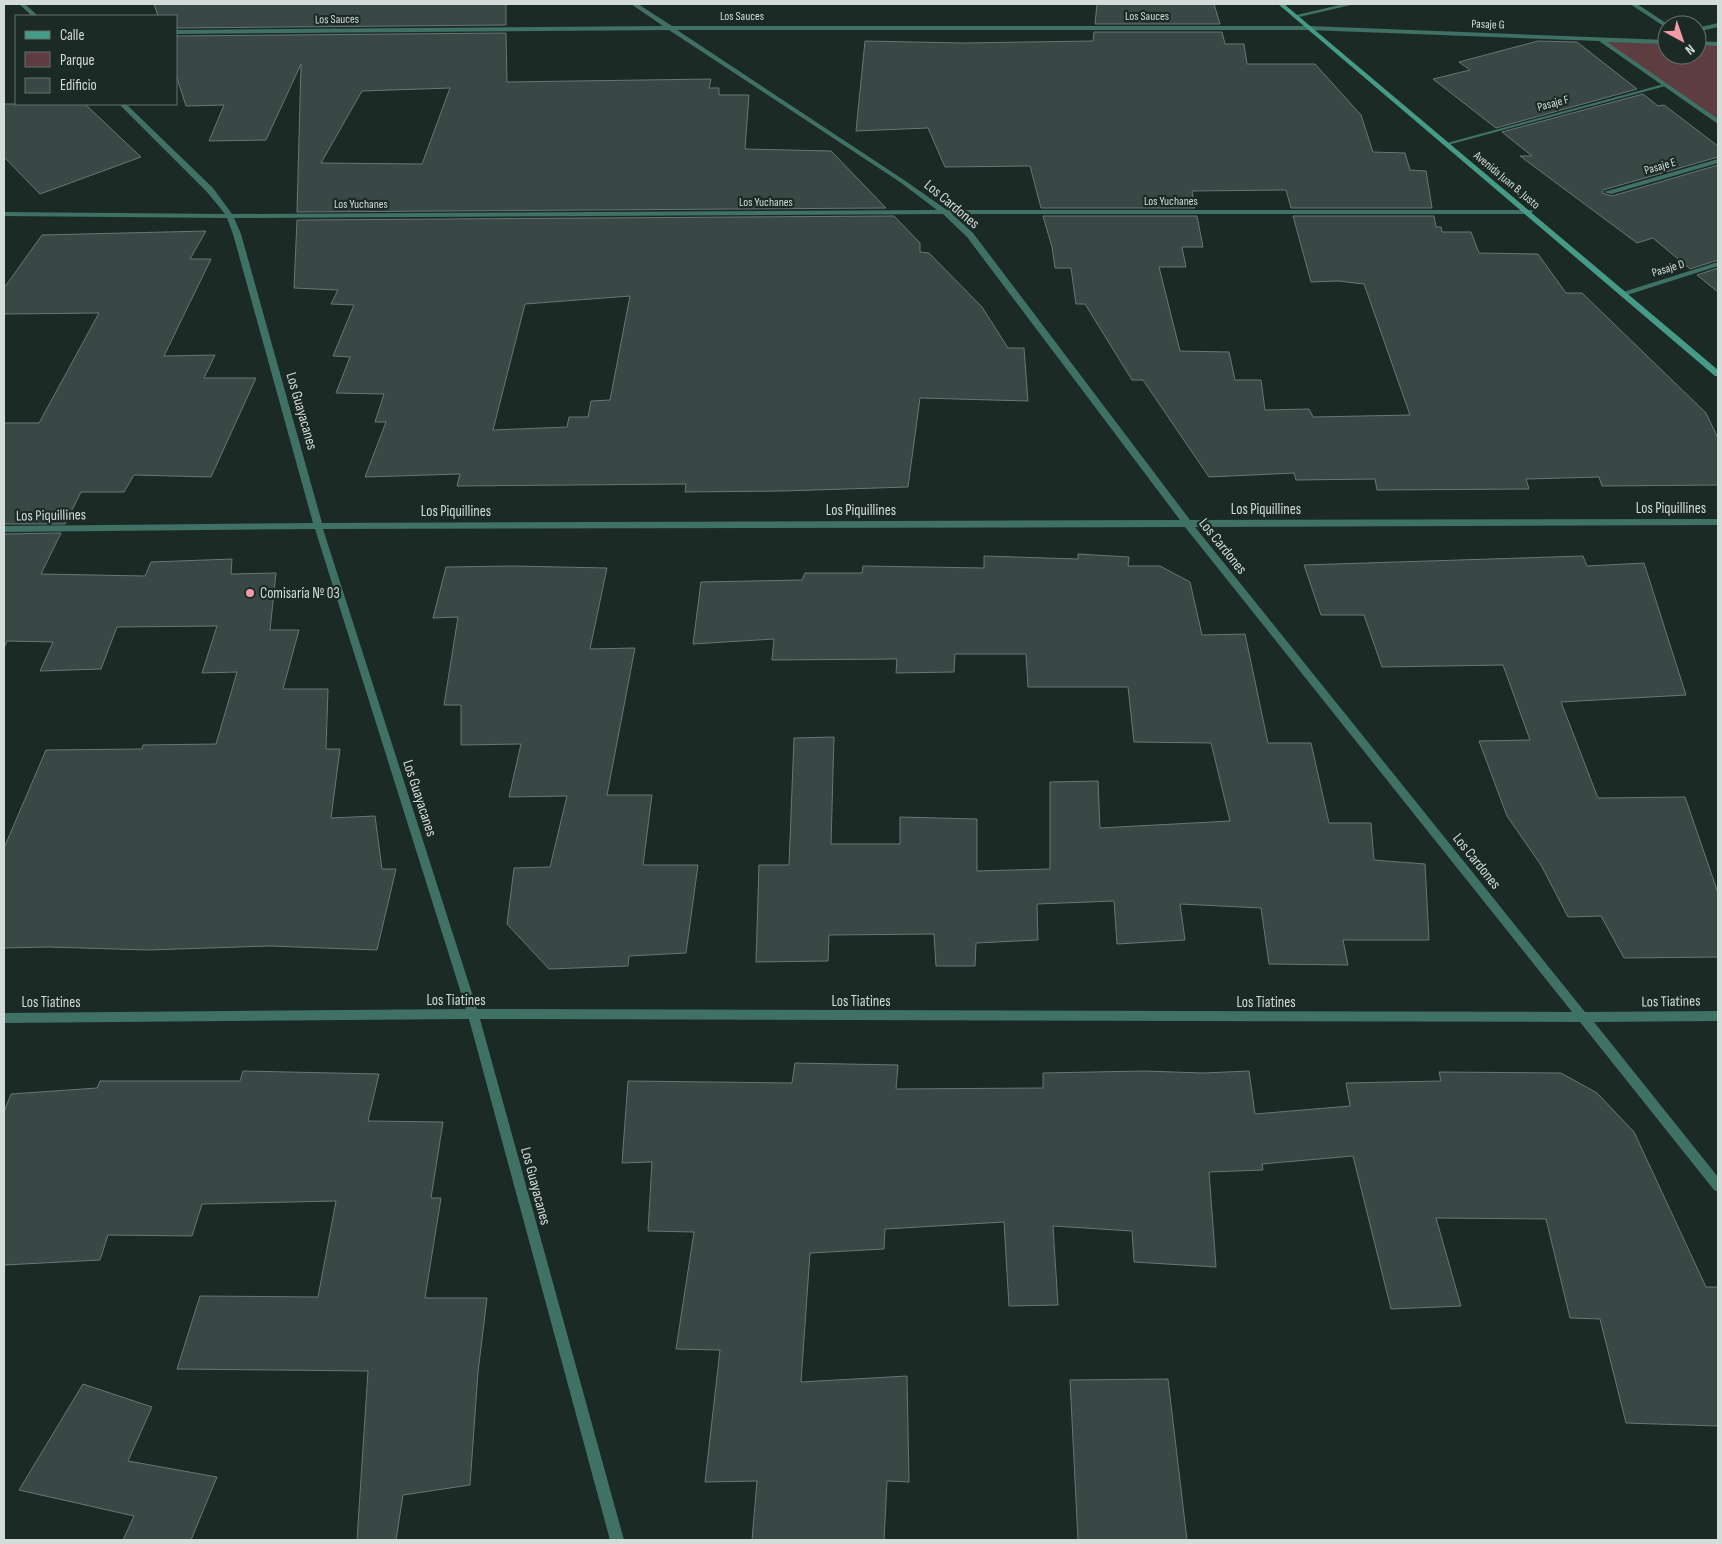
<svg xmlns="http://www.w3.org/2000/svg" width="1722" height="1544" viewBox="0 0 1722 1544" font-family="'Sofia Sans Condensed',sans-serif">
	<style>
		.green { fill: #5e3d41 }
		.building { fill: #394844; stroke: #677773; fill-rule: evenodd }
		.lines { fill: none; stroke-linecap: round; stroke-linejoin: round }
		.lane { fill: #3f7165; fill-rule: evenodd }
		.street { fill: #3f7165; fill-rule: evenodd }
		.secondary { fill: #469b88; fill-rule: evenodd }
		.poi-dot { fill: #f49aa6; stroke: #1c2a26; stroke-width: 2 }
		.labels { text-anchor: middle; stroke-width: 4.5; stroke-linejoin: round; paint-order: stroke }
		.far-street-label { font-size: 12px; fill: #d3dcd9; stroke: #1c2a26 }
		.street-label { font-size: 15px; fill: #d3dcd9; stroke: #1c2a26 }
		.poi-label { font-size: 15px; fill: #d3dcd9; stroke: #1c2a26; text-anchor: start }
	</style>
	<rect width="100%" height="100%" fill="#1c2a26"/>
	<polygon class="green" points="1601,40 1667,42 1667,55 1697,55 1697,43 1718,44 1718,122"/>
	<g class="building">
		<polygon points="154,4 506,4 506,25 176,28 176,16 158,16"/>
		<polygon points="1097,4 1214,4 1220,24 1095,24"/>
		<polygon points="1094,32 1222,32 1225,44 1244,44 1247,64 1315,64 1361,115 1373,152 1405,153 1410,170 1426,171 1432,208 1291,208 1286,190 1192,191 1195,208 1041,208 1030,166 945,167 928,128 856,131 865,41 963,43 1093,41"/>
		<path d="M 506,33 L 507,82 L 711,79 L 709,88 L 719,88 L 719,95 L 749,95 L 745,149 L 831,151 L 886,208 L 297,212 L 301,64 L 266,140 L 209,141 L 224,105 L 186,106 L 176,75 L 176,36 ZM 450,88 L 422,164 L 321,163 L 362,91 Z"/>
		<polygon points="1538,41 1577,42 1637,89 1496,128 1433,79 1470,70 1459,62"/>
		<polygon points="1643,94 1658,106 1664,105 1718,146 1718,157 1603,190 1602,193 1612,196 1718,165 1718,260 1690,269 1653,238 1637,243 1520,156 1532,156 1502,132"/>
		<polygon points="4,104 85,104 141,157 40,194 4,157"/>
		<path d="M 894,216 L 920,243 L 920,252 L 929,253 L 982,307 L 1008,348 L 1024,348 L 1028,401 L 920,398 L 908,487 L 783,491 L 685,492 L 686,484 L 457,486 L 460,474 L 365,477 L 386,422 L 375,422 L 384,394 L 336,393 L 350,357 L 333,356 L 354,305 L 331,304 L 338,290 L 294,288 L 297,220 ZM 630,296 L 610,400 L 591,401 L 588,417 L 569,417 L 567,427 L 493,430 L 525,304 Z"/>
		<polygon points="1043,216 1197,216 1203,247 1182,247 1186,267 1159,267 1180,351 1229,352 1235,380 1261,380 1265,410 1309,409 1313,417 1410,415 1364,284 1338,281 1311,282 1293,216 1434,216 1436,227 1441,227 1442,232 1471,232 1479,253 1538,254 1566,293 1582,293 1706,413 1718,438 1718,485 1602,486 1599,477 1526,479 1529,489 1377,490 1375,479 1296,480 1294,473 1209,477 1143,380 1132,380 1085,304 1076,304 1071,268 1055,268 1052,247"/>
		<polygon points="206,231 190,259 211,259 164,356 215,355 204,378 256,378 211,477 134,475 124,492 81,492 65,524 4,524 4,423 39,423 99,313 4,314 4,288 42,235"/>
		<polygon points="1718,268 1718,292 1697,275"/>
		<polygon points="61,533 41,574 145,576 151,562 232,559 231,574 276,573 270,630 299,630 283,689 328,689 326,749 340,749 331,818 375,816 382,869 396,869 377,950 269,946 148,950 48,947 4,948 4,848 46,750 142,749 143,745 216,744 237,672 202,673 217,626 117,627 101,669 40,671 53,642 7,641 4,648 4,534"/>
		<polygon points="1078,554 1129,557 1128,566 1160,566 1190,582 1202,635 1245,634 1268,743 1311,743 1329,823 1371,823 1374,860 1425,864 1429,940 1343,940 1348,965 1269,964 1261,908 1180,904 1185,940 1117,944 1114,901 1037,904 1038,940 976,943 975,966 936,966 934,934 829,935 828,961 756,962 759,865 789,865 794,738 834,737 831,844 900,844 900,817 977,819 977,871 1050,869 1050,782 1098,781 1100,828 1230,821 1211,743 1134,742 1128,687 1028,687 1026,654 955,654 954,672 896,673 897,659 772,660 774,639 693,644 701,582 802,580 805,573 862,573 863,566 984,568 984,556 1078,559"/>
		<polygon points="1583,556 1587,566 1644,563 1686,695 1561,702 1598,798 1685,797 1718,893 1718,957 1624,958 1601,916 1568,917 1541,865 1507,816 1479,741 1530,740 1503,665 1382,667 1364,615 1321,615 1304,565"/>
		<polygon points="514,566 607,568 590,649 635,648 607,795 652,795 643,865 698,865 686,953 629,956 628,966 549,969 507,924 514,868 550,867 567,796 509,797 521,744 461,745 461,705 444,705 458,617 433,618 446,567"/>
		<polygon points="795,1063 898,1065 896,1089 1043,1088 1043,1073 1144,1071 1203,1073 1249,1071 1255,1114 1350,1106 1346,1083 1441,1081 1439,1072 1561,1073 1597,1093 1634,1132 1706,1287 1718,1287 1718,1426 1626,1423 1600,1319 1570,1318 1546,1219 1436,1218 1461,1306 1391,1309 1353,1156 1262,1164 1263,1170 1209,1172 1216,1267 1134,1262 1132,1231 1053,1226 1058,1305 1009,1306 1004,1222 885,1229 884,1249 810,1253 801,1382 907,1376 909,1482 887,1481 884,1540 752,1540 757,1481 705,1482 720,1350 676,1349 694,1232 648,1231 652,1162 622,1163 628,1081 792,1083"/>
		<polygon points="243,1071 379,1074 368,1121 443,1122 431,1198 441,1198 425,1298 487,1298 478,1372 470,1485 403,1495 396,1540 357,1540 368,1371 177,1369 200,1296 318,1297 336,1201 202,1204 192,1236 108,1235 100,1260 4,1265 4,1112 11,1094 97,1088 100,1081 240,1081"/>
		<polygon points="1168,1379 1187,1540 1078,1540 1070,1380"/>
		<polygon points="83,1384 152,1407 128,1461 217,1477 191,1540 123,1540 134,1516 19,1490"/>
	</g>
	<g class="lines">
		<g class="lane">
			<polygon points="1344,4 1355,4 1295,18 1292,16"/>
			<polygon points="1718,23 1718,27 1697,32 1697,28"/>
			<polygon points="1664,84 1669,85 1448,145 1443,144"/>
			<polygon points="1718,159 1718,163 1611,194 1604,192"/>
			<polygon points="1718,262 1718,266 1627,295 1621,295 1620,293"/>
		</g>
		<g class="street">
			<polygon points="19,4 25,4 38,16 32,16"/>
			<path d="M 631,4 L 638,4 L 672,26 L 1309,26 L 1667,40 L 1667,44 L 1607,42 L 1718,119 L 1718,124 L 1599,41 L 1309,30 L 677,30 L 904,180 L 947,210 L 1532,210 L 1533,212 L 1529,214 L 952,214 L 973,233 L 1190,520 L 1718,519 L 1718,525 L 1195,527 L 1585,1012 L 1718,1011 L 1718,1021 L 1594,1022 L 1718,1177 L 1718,1192 L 1714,1190 L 1580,1022 L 480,1019 L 624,1540 L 610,1540 L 469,1019 L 4,1023 L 4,1013 L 466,1009 L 315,529 L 4,532 L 4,526 L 313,523 L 233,234 L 227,218 L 4,216 L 4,212 L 225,214 L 207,192 L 119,104 L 126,104 L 213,188 L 232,214 L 937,210 L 900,182 L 669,30 L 176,34 L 176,30 L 663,26 ZM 943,214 L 967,237 L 1180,520 L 322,523 L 241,234 L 234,218 ZM 1185,527 L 1572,1012 L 477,1009 L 323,529 Z"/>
			<polygon points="1630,4 1637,4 1669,25 1667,25 1667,28 1665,27"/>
			<polygon points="1697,41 1718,42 1718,46 1697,45"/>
		</g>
		<polygon class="secondary" points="1278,4 1284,4 1718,370 1718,376 1715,376"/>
	</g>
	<circle class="poi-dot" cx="250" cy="593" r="5"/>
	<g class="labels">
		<g class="far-street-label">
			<text x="742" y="20">Los Sauces</text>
			<text x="1147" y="20">Los Sauces</text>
			<text transform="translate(337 19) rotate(-1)" y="4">Los Sauces</text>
			<text transform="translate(1488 24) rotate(2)" y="4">Pasaje G</text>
			<text transform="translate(1553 103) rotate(-15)" y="4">Pasaje F</text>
			<text transform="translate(1660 166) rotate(-16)" y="4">Pasaje E</text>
			<text transform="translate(1507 180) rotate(40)" y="4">Avenida Juan B. Justo</text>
			<text x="1171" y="205">Los Yuchanes</text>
			<text x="766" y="206">Los Yuchanes</text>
			<text x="361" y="208">Los Yuchanes</text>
			<text transform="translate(1668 268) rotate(-17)" y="4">Pasaje D</text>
		</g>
		<g class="street-label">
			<text transform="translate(952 204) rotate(40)" y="5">Los Cardones</text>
			<text transform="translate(302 411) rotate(74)" y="5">Los Guayacanes</text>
			<text x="1671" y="513">Los Piquillines</text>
			<text x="1266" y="514">Los Piquillines</text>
			<text x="861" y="515">Los Piquillines</text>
			<text x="456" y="516">Los Piquillines</text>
			<text transform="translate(51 515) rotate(-1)" y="5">Los Piquillines</text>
			<text transform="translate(1223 546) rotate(51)" y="5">Los Cardones</text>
			<text transform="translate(420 798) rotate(72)" y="5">Los Guayacanes</text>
			<text transform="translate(1477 861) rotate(51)" y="5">Los Cardones</text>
			<text x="456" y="1005">Los Tiatines</text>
			<text x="861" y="1006">Los Tiatines</text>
			<text transform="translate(1671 1001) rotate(-1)" y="5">Los Tiatines</text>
			<text x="51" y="1007">Los Tiatines</text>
			<text x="1266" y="1007">Los Tiatines</text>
			<text transform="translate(536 1186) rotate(75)" y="5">Los Guayacanes</text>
		</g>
		<g class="poi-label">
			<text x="260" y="598">Comisaría Nº 03</text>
		</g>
	</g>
	<rect width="1722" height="1544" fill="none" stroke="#d3dcd9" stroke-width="10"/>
	<rect x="15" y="15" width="162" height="90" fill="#1c2a26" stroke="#65716e"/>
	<rect x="25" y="31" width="25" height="8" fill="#469b88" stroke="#65716e"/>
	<text x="60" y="40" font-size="15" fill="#d3dcd9">Calle</text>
	<rect x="25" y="52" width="25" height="15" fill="#5e3d41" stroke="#65716e"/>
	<text x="60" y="65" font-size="15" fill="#d3dcd9">Parque</text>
	<rect x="25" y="78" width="25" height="15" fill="#394844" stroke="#65716e"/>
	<text x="60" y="90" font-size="15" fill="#d3dcd9">Edificio</text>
	<g transform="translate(1682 40) rotate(140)"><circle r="24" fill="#1c2a26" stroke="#65716e"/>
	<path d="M0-4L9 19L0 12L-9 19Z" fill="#f49aa6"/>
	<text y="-8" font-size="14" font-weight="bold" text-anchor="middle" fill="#d3dcd9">N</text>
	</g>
</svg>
